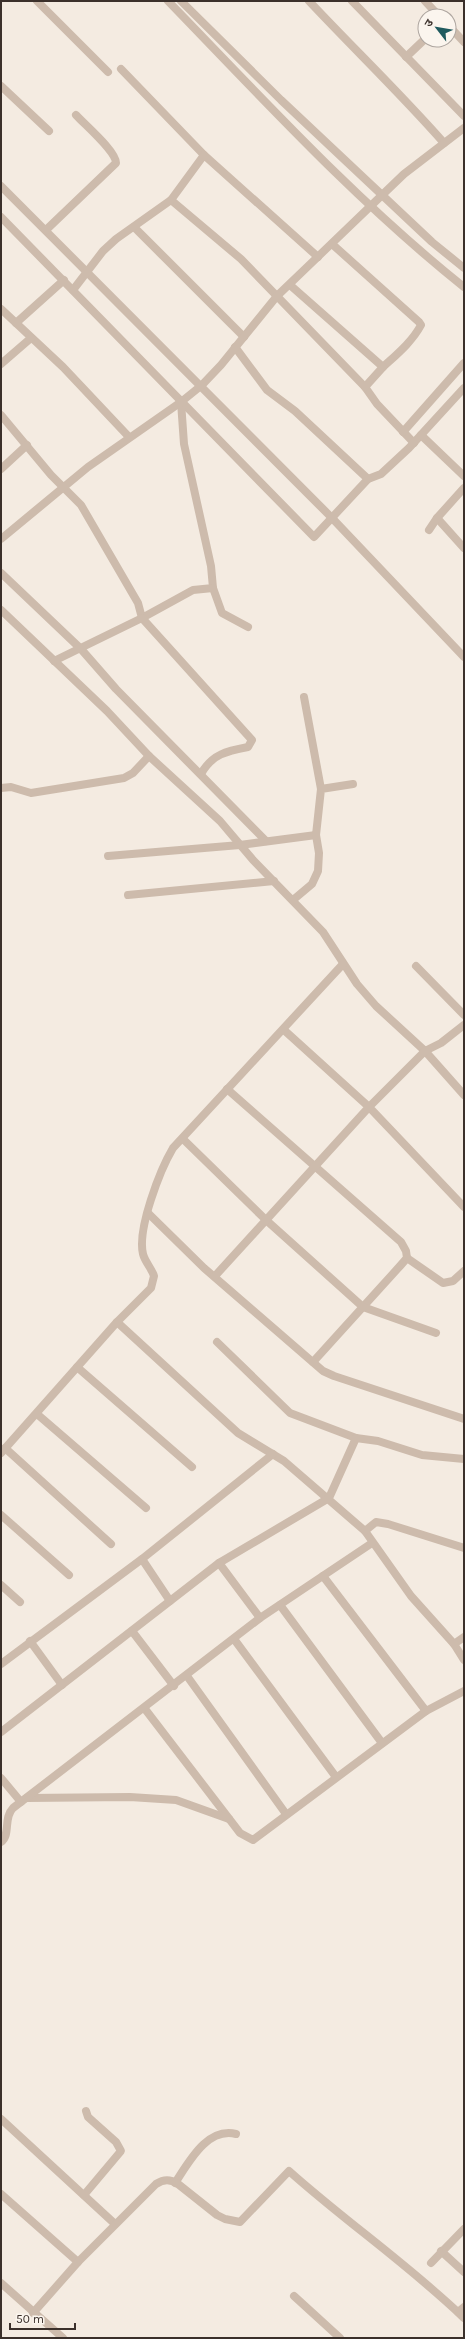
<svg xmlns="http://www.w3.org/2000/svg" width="465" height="2339" viewBox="0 0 465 2339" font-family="Karla,'Noto Sans Devanagari',sans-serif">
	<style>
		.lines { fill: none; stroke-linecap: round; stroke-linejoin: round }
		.street { stroke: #cdbbac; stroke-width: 8 }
	</style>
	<rect width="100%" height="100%" fill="#f4ebe1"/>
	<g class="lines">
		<g class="street">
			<polyline points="37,1 108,72"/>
			<path d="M 168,1 C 263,99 357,202 464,287"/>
			<polyline points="181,1 281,100 432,242 464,268"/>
			<path d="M 309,1 C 354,49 401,94 444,143"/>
			<polyline points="352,1 464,116"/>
			<polyline points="425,1 439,16"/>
			<polyline points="449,26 464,42"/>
			<polyline points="406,57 425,39"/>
			<polyline points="121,69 204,155"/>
			<polyline points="1,86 49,131"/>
			<polyline points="1,186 332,518 464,657"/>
			<polyline points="171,200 241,259 365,387 377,404 414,443"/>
			<polyline points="1,217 314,537 368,479 381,474 409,448 464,388"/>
			<polyline points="134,227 244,337"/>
			<path d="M 46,230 L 116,163 C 116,151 85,125 76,115"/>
			<path d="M 290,285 L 383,367 C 396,355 412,342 421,325 L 419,322 L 332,244"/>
			<polyline points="73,290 103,251 116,239 171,200 204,155 318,257"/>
			<polyline points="1,309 63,367 129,437"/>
			<polyline points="16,323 64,280"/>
			<polyline points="235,347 267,390 295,411 368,479"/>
			<polyline points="1,364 31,338"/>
			<polyline points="365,387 383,367"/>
			<polyline points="1,415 51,475 81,505 138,603 142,618 193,590 213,588 211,566 184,444 181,402"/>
			<polyline points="403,432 464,363"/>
			<polyline points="421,435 464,476"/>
			<polyline points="1,469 27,445"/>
			<polyline points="437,518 464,548"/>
			<polyline points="429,530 437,518 464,488"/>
			<polyline points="1,539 88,467 181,402 202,385 221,365 277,296 404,174 464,128"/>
			<polyline points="1,573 81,649 116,689 266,841"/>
			<polyline points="213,588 222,613 248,627"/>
			<polyline points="1,610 107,711 149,756 220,821 253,860 323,932 357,984 376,1006 425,1051 464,1095"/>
			<path d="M 54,661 L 142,618 L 252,740 L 248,747 C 227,751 212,754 201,774"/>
			<polyline points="304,697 321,789"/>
			<polyline points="1,788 11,787 31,793 124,778 133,773 149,756"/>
			<polyline points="108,856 240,845 316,835"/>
			<polyline points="128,895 274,881"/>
			<polyline points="293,900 312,884 318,871 319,853 316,835 321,789 353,784"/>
			<polyline points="416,966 464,1015"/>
			<polyline points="464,1025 441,1043 425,1051 369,1107 464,1207"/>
			<polyline points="227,1089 401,1242 406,1251 407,1258 400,1266 313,1362"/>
			<polyline points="183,1139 266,1220 363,1307 436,1333"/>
			<polyline points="148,1213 204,1268 323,1371 334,1376 464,1419"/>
			<polyline points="407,1258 443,1283 453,1281 464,1271"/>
			<polyline points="215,1276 369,1107 284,1030"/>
			<polyline points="117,1322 238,1433 284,1461 365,1531 411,1596 454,1644"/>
			<polyline points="217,1342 290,1413 356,1438"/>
			<polyline points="77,1367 192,1467"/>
			<polyline points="37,1414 146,1508"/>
			<polyline points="5,1448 111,1544"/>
			<path d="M 1,1453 L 117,1322 L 151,1288 L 154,1276 C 152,1269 145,1262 143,1254 C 137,1229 160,1170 173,1148 L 343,964"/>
			<polyline points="1,1515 69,1575"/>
			<polyline points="365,1531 376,1522 388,1524 464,1548"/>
			<polyline points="142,1559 170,1601"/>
			<polyline points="219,1563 260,1618"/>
			<polyline points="323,1576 426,1711"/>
			<polyline points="1,1585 20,1602"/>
			<polyline points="280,1605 382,1743"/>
			<polyline points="132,1631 174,1686"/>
			<polyline points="464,1637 454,1644 464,1660"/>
			<polyline points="234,1639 336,1777"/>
			<polyline points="30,1641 62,1685"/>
			<polyline points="1,1664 142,1559 273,1454"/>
			<polyline points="187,1676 286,1814"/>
			<polyline points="145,1709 240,1833 253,1840 426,1711 464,1691"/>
			<polyline points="1,1732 219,1563 329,1498 356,1438 378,1441 422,1455 464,1459"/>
			<polyline points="1,1778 21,1802"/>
			<polyline points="27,1798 130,1797 176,1800 229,1819"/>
			<path d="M 1,1842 C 11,1835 3,1818 13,1808 L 260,1618 L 372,1543"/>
			<polyline points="1,2119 115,2224"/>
			<path d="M 175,2183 C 189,2162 207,2127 236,2134"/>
			<polyline points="1,2194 78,2262"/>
			<polyline points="84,2195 121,2151 116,2142 88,2117 86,2111"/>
			<polyline points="441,2251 464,2272"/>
			<polyline points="431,2263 464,2229"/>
			<polyline points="1,2283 63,2338"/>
			<polyline points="294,2296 340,2338"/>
			<polyline points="458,2312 464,2307"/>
			<path d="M 33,2313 L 78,2262 L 156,2184 C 164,2179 170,2179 178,2184 L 217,2215 L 225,2219 L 240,2222 L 289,2171 C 346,2222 409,2265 464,2318"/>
		</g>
	</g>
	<rect width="465" height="2339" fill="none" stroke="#3b302b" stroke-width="4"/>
	<g transform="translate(437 28) rotate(301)"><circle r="19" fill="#fbf5ee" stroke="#aea6a0"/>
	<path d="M0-3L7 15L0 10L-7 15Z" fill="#1f5a5e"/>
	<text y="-6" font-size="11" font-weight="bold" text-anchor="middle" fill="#3b302b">उ</text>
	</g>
	<path d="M10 2323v6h65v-6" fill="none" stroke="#3b302b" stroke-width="2"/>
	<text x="16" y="2323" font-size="12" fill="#3b302b" stroke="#fbf5ee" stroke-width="3" paint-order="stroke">50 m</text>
</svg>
